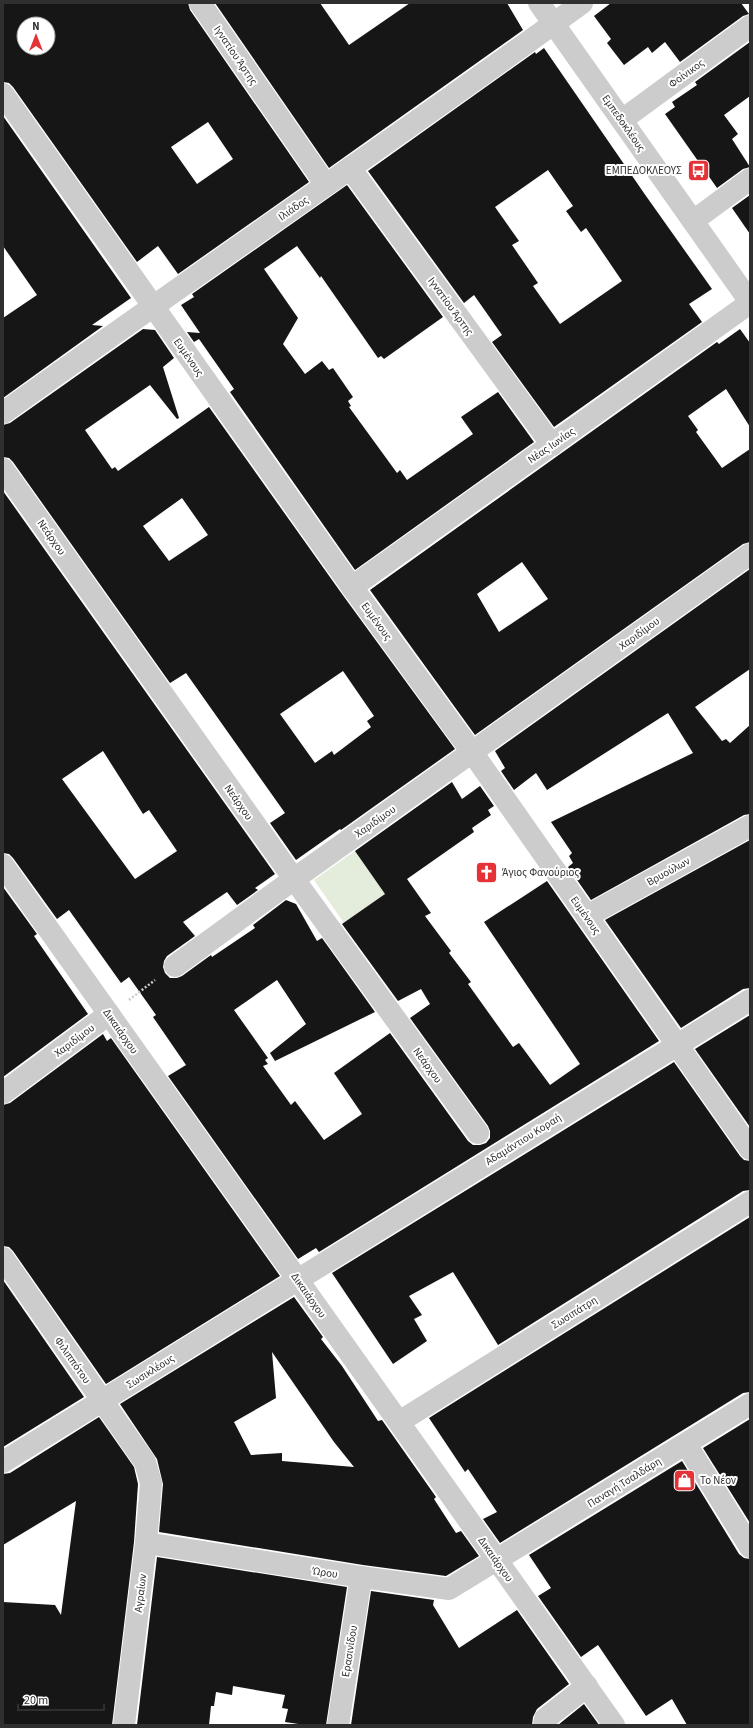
<svg xmlns="http://www.w3.org/2000/svg" width="753" height="1728" viewBox="0 0 753 1728" font-family="'Source Sans 3',sans-serif">
	<style>
		.green { fill: #e4ecdc }
		.building { fill: #161616; fill-rule: evenodd }
		.lines { fill: none; stroke-linecap: round; stroke-linejoin: round }
		.path { stroke: #ccc; stroke-width: 2.5; stroke-dasharray: 2 2; stroke-linecap: butt }
		.minor { stroke: #ccc; stroke-width: 22 }
		.labels { text-anchor: middle; stroke-width: 4; stroke-linejoin: round; paint-order: stroke }
		.street-label { font-size: 11px; fill: #2f2f2f; stroke: #fff }
		.poi-label { font-size: 11px; fill: #2f2f2f; stroke: #fff; text-anchor: start }
	</style>
	<rect width="100%" height="100%" fill="#fff"/>
	<polygon class="green" points="355,851 385,894 344,923 314,880"/>
	<g class="building">
		<path d="M 3,3 L 188,3 L 190,10 L 309,182 L 178,274 L 158,246 L 137,262 L 13,87 L 9,83 L 3,82 ZM 24,24 L 48,24 L 48,48 L 24,48 ZM 208,122 L 233,159 L 197,184 L 171,147 Z"/>
		<polygon points="215,3 320,3 349,45 410,3 507,3 523,30 329,168"/>
		<polygon points="611,3 741,3 749,14 743,16 680,62 665,42 652,53 648,47 624,65 607,43 611,39 594,16"/>
		<polygon points="750,42 750,96 724,115 738,134 732,139 750,167 743,169 717,188 665,114 675,107 672,102 697,85 695,82"/>
		<path d="M 544,48 L 646,196 L 712,289 L 689,304 L 702,322 L 554,427 L 492,342 L 502,335 L 474,295 L 464,303 L 368,171 L 535,52 L 536,54 ZM 548,170 L 573,206 L 566,211 L 581,232 L 586,228 L 622,281 L 560,324 L 533,286 L 538,283 L 512,245 L 519,241 L 495,207 Z"/>
		<polygon points="3,116 131,298 92,325 103,326 3,398 3,318 37,295 3,246"/>
		<polygon points="347,185 443,317 384,359 381,356 378,358 321,276 320,278 297,246 264,269 298,318 283,344 305,374 322,361 329,370 333,368 353,397 348,401 351,406 349,407 397,473 400,470 407,480 473,434 461,417 498,392 534,442 355,570 230,392 234,389 199,339 194,342 187,332 200,333 181,305 194,297 192,294"/>
		<polygon points="750,195 750,234 732,208"/>
		<path d="M 143,329 L 155,330 L 174,358 L 163,367 L 179,418 L 177,419 L 150,385 L 85,430 L 112,469 L 115,467 L 118,471 L 209,407 L 342,594 L 455,749 L 341,830 L 340,829 L 296,860 L 270,823 L 285,813 L 186,673 L 170,683 L 13,462 L 9,458 L 3,457 L 3,425 L 10,423 ZM 182,498 L 208,535 L 169,561 L 143,526 ZM 343,671 L 374,716 L 367,721 L 371,727 L 334,755 L 332,751 L 315,763 L 280,714 Z"/>
		<path d="M 740,329 L 750,343 L 750,427 L 726,389 L 688,416 L 698,430 L 696,432 L 722,468 L 750,449 L 750,542 L 743,544 L 475,735 L 370,590 L 717,342 L 719,344 ZM 522,562 L 548,599 L 499,632 L 477,594 Z"/>
		<path d="M 3,491 L 275,874 L 255,888 L 258,890 L 237,905 L 227,892 L 183,922 L 195,936 L 167,956 L 164,961 L 163,967 L 165,973 L 170,978 L 177,978 L 182,976 L 211,955 L 212,957 L 255,928 L 253,925 L 286,900 L 296,904 L 317,941 L 322,938 L 375,1012 L 275,1061 L 270,1053 L 306,1024 L 277,980 L 234,1010 L 268,1058 L 265,1060 L 268,1064 L 263,1066 L 291,1105 L 295,1101 L 324,1140 L 362,1114 L 334,1073 L 390,1033 L 468,1141 L 473,1145 L 480,1145 L 486,1143 L 490,1138 L 490,1131 L 488,1126 L 410,1018 L 430,1004 L 421,989 L 398,1001 L 342,924 L 385,894 L 355,851 L 452,782 L 462,799 L 480,786 L 494,806 L 488,810 L 491,815 L 472,828 L 474,832 L 407,879 L 431,913 L 425,916 L 451,951 L 449,953 L 471,982 L 468,984 L 513,1047 L 519,1043 L 550,1085 L 580,1064 L 484,922 L 547,881 L 659,1041 L 319,1252 L 316,1248 L 298,1259 L 168,1076 L 186,1065 L 153,1017 L 156,1015 L 129,977 L 121,983 L 69,910 L 57,919 L 13,858 L 9,854 L 3,853 ZM 103,751 L 143,814 L 149,810 L 177,851 L 135,879 L 62,779 Z"/>
		<polygon points="750,569 750,669 695,707 722,741 726,739 730,743 750,725 750,814 744,815 591,900 568,867 573,863 569,856 572,853 551,822 693,753 668,713 547,790 536,773 514,790 501,771 505,768 495,751"/>
		<polygon points="750,840 750,988 743,989 681,1028 605,920"/>
		<polygon points="3,887 37,934 34,936 88,1014 3,1077"/>
		<polygon points="750,1015 750,1127 695,1049"/>
		<polygon points="103,1034 107,1041 111,1038 280,1276 106,1384 13,1251 9,1247 3,1246 3,1105 10,1103"/>
		<polygon points="674,1062 740,1156 744,1160 750,1161 750,1190 743,1191 498,1345 453,1272 409,1296 422,1315 414,1319 427,1341 393,1364 332,1273"/>
		<polygon points="750,1217 750,1392 743,1393 500,1543 483,1519 497,1512 468,1469 465,1472 429,1418"/>
		<polygon points="3,1280 84,1397 3,1447"/>
		<path d="M 294,1297 L 323,1337 L 321,1339 L 342,1366 L 378,1421 L 382,1420 L 436,1497 L 434,1499 L 456,1533 L 461,1531 L 479,1556 L 446,1576 L 363,1565 L 159,1532 L 163,1484 L 157,1459 L 120,1404 ZM 272,1352 L 334,1442 L 354,1467 L 282,1461 L 282,1453 L 251,1455 L 234,1422 L 276,1398 Z"/>
		<polygon points="99,1417 134,1467 138,1484 134,1542 112,1725 3,1725 3,1602 55,1605 61,1615 76,1501 3,1545 3,1474 10,1473"/>
		<polygon points="750,1419 750,1523 703,1448"/>
		<polygon points="682,1461 739,1554 744,1558 750,1559 750,1725 687,1725 672,1699 646,1716 598,1645 581,1657 538,1596 551,1588 529,1555"/>
		<polygon points="157,1557 347,1587 326,1725 305,1725 285,1722 288,1709 282,1708 285,1695 233,1686 232,1695 216,1692 214,1706 211,1706 209,1725 137,1725"/>
		<polygon points="371,1591 434,1600 433,1605 459,1648 517,1610 569,1684 537,1709 533,1717 532,1725 351,1725"/>
		<polygon points="584,1704 599,1725 558,1725"/>
	</g>
	<g class="lines">
		<polyline class="path" points="129,1000 155,980"/>
		<g class="minor">
			<polyline points="200,3 326,185"/>
			<polyline points="539,3 750,302"/>
			<polyline points="3,94 352,587 472,752 750,1149"/>
			<polyline points="622,120 750,26"/>
			<polyline points="350,168 552,445"/>
			<polyline points="693,221 750,179"/>
			<path d="M 3,413 C 195,275 391,142 582,3"/>
			<polyline points="3,469 294,879 478,1133"/>
			<polyline points="352,587 750,303"/>
			<polyline points="3,865 614,1725"/>
			<polyline points="587,916 750,826"/>
			<polyline points="175,966 294,879 750,554"/>
			<polyline points="3,1093 109,1014"/>
			<polyline points="3,1258 145,1462 151,1483 146,1543 124,1725"/>
			<polyline points="399,1422 750,1202"/>
			<polyline points="686,1444 750,1547"/>
			<polyline points="3,1462 750,1000"/>
			<polyline points="146,1543 361,1577 449,1589 750,1404"/>
			<polyline points="338,1725 361,1577"/>
			<polyline points="544,1725 545,1719 587,1686"/>
		</g>
	</g>
	<defs>
		<symbol id="bus-square" viewBox="-11 -11 22 22"><rect x="-9" y="-9" width="18" height="18" rx="4" fill="#e43237" stroke="#fff"/><path d="M-5-6H5V4H4V6H2V4H-2V6H-4V4H-5ZM-3.5-4V0h7V-4ZM-3.5 1.2v1.5H-2V1.2ZM2 1.2v1.5H3.5V1.2Z" fill="#fff"/></symbol>
		<symbol id="church-square" viewBox="-11 -11 22 22"><rect x="-9" y="-9" width="18" height="18" rx="4" fill="#e43237" stroke="#fff"/><path d="M-1.2-6h2.4v3.5h3.3v2.4h-3.3V6h-2.4V-.1h-3.3v-2.4h3.3Z" fill="#fff"/></symbol>
		<symbol id="shop-square" viewBox="-11 -11 22 22"><rect x="-9" y="-9" width="18" height="18" rx="4" fill="#e43237" stroke="#fff"/><path d="M-5-2.5h2.3a2.7 3.5 0 0 1 5.4 0H5L5.5 6h-11ZM-1.5-2.5h3a1.5 2.3 0 0 0-3 0Z" fill="#fff"/></symbol>
	</defs>
	<g fill-rule="evenodd">
		<use href="#bus-square" x="686" y="158" width="25" height="25"/>
		<use href="#church-square" x="474" y="860" width="25" height="25"/>
		<use href="#shop-square" x="672" y="1468" width="25" height="25"/>
	</g>
	<g class="labels">
		<g class="street-label">
			<text transform="translate(236 55) rotate(56)" y="4">Ιγνατίου Άρτης</text>
			<text transform="translate(686 73) rotate(-36)" y="4">Φοίνικος</text>
			<text transform="translate(624 123) rotate(55)" y="4">Εμπεδοκλέους</text>
			<text transform="translate(293 208) rotate(-35)" y="4">Ιλιάδος</text>
			<text transform="translate(451 306) rotate(54)" y="4">Ιγνατίου Άρτης</text>
			<text transform="translate(189 357) rotate(55)" y="4">Ευμένους</text>
			<text transform="translate(551 445) rotate(-35)" y="4">Νέας Ιωνίας</text>
			<text transform="translate(52 537) rotate(55)" y="4">Νεάρχου</text>
			<text transform="translate(377 621) rotate(54)" y="4">Ευμένους</text>
			<text transform="translate(639 633) rotate(-36)" y="4">Χαριδίμου</text>
			<text transform="translate(239 802) rotate(55)" y="4">Νεάρχου</text>
			<text transform="translate(375 821) rotate(-35)" y="4">Χαριδίμου</text>
			<text transform="translate(668 871) rotate(-29)" y="4">Βρυούλων</text>
			<text transform="translate(586 915) rotate(55)" y="4">Ευμένους</text>
			<text transform="translate(121 1031) rotate(55)" y="4">Δικαιάρχου</text>
			<text transform="translate(74 1040) rotate(-37)" y="4">Χαριδίμου</text>
			<text transform="translate(428 1065) rotate(54)" y="4">Νεάρχου</text>
			<text transform="translate(523 1139) rotate(-32)" y="4">Αδαμάντιου Κοραή</text>
			<text transform="translate(309 1295) rotate(55)" y="4">Δικαιάρχου</text>
			<text transform="translate(574 1312) rotate(-32)" y="4">Σωσιπάτρη</text>
			<text transform="translate(73 1360) rotate(55)" y="4">Φιλιππότου</text>
			<text transform="translate(150 1371) rotate(-32)" y="4">Σωσικλέους</text>
			<text transform="translate(624 1482) rotate(-32)" y="4">Παναγή Τσαλδάρη</text>
			<text transform="translate(496 1559) rotate(55)" y="4">Δικαιάρχου</text>
			<text transform="translate(325 1572) rotate(9)" y="4">Ώρου</text>
			<text transform="translate(140 1593) rotate(-83)" y="4">Αγραίων</text>
			<text transform="translate(349 1651) rotate(-81)" y="4">Ερασινίδου</text>
		</g>
		<g class="poi-label">
			<text x="682" y="174" text-anchor="end">ΕΜΠΕΔΟΚΛΕΟΥΣ</text>
			<text x="502" y="876">Άγιος Φανούριος</text>
			<text x="700" y="1484">Το Νέον</text>
		</g>
	</g>
	<rect width="753" height="1728" fill="none" stroke="#2f2f2f" stroke-width="8"/>
	<g transform="translate(36 36)"><circle r="19" fill="#ffffff" stroke="#acacac"/>
	<path d="M0-3L7 15L0 10L-7 15Z" fill="#e43237"/>
	<text y="-6" font-size="11" font-weight="bold" text-anchor="middle" fill="#2f2f2f">N</text>
	</g>
	<path d="M18 1704v6h86v-6" fill="none" stroke="#2f2f2f" stroke-width="2"/>
	<text x="24" y="1704" font-size="12" fill="#2f2f2f" stroke="#ffffff" stroke-width="3" paint-order="stroke">20 m</text>
</svg>
